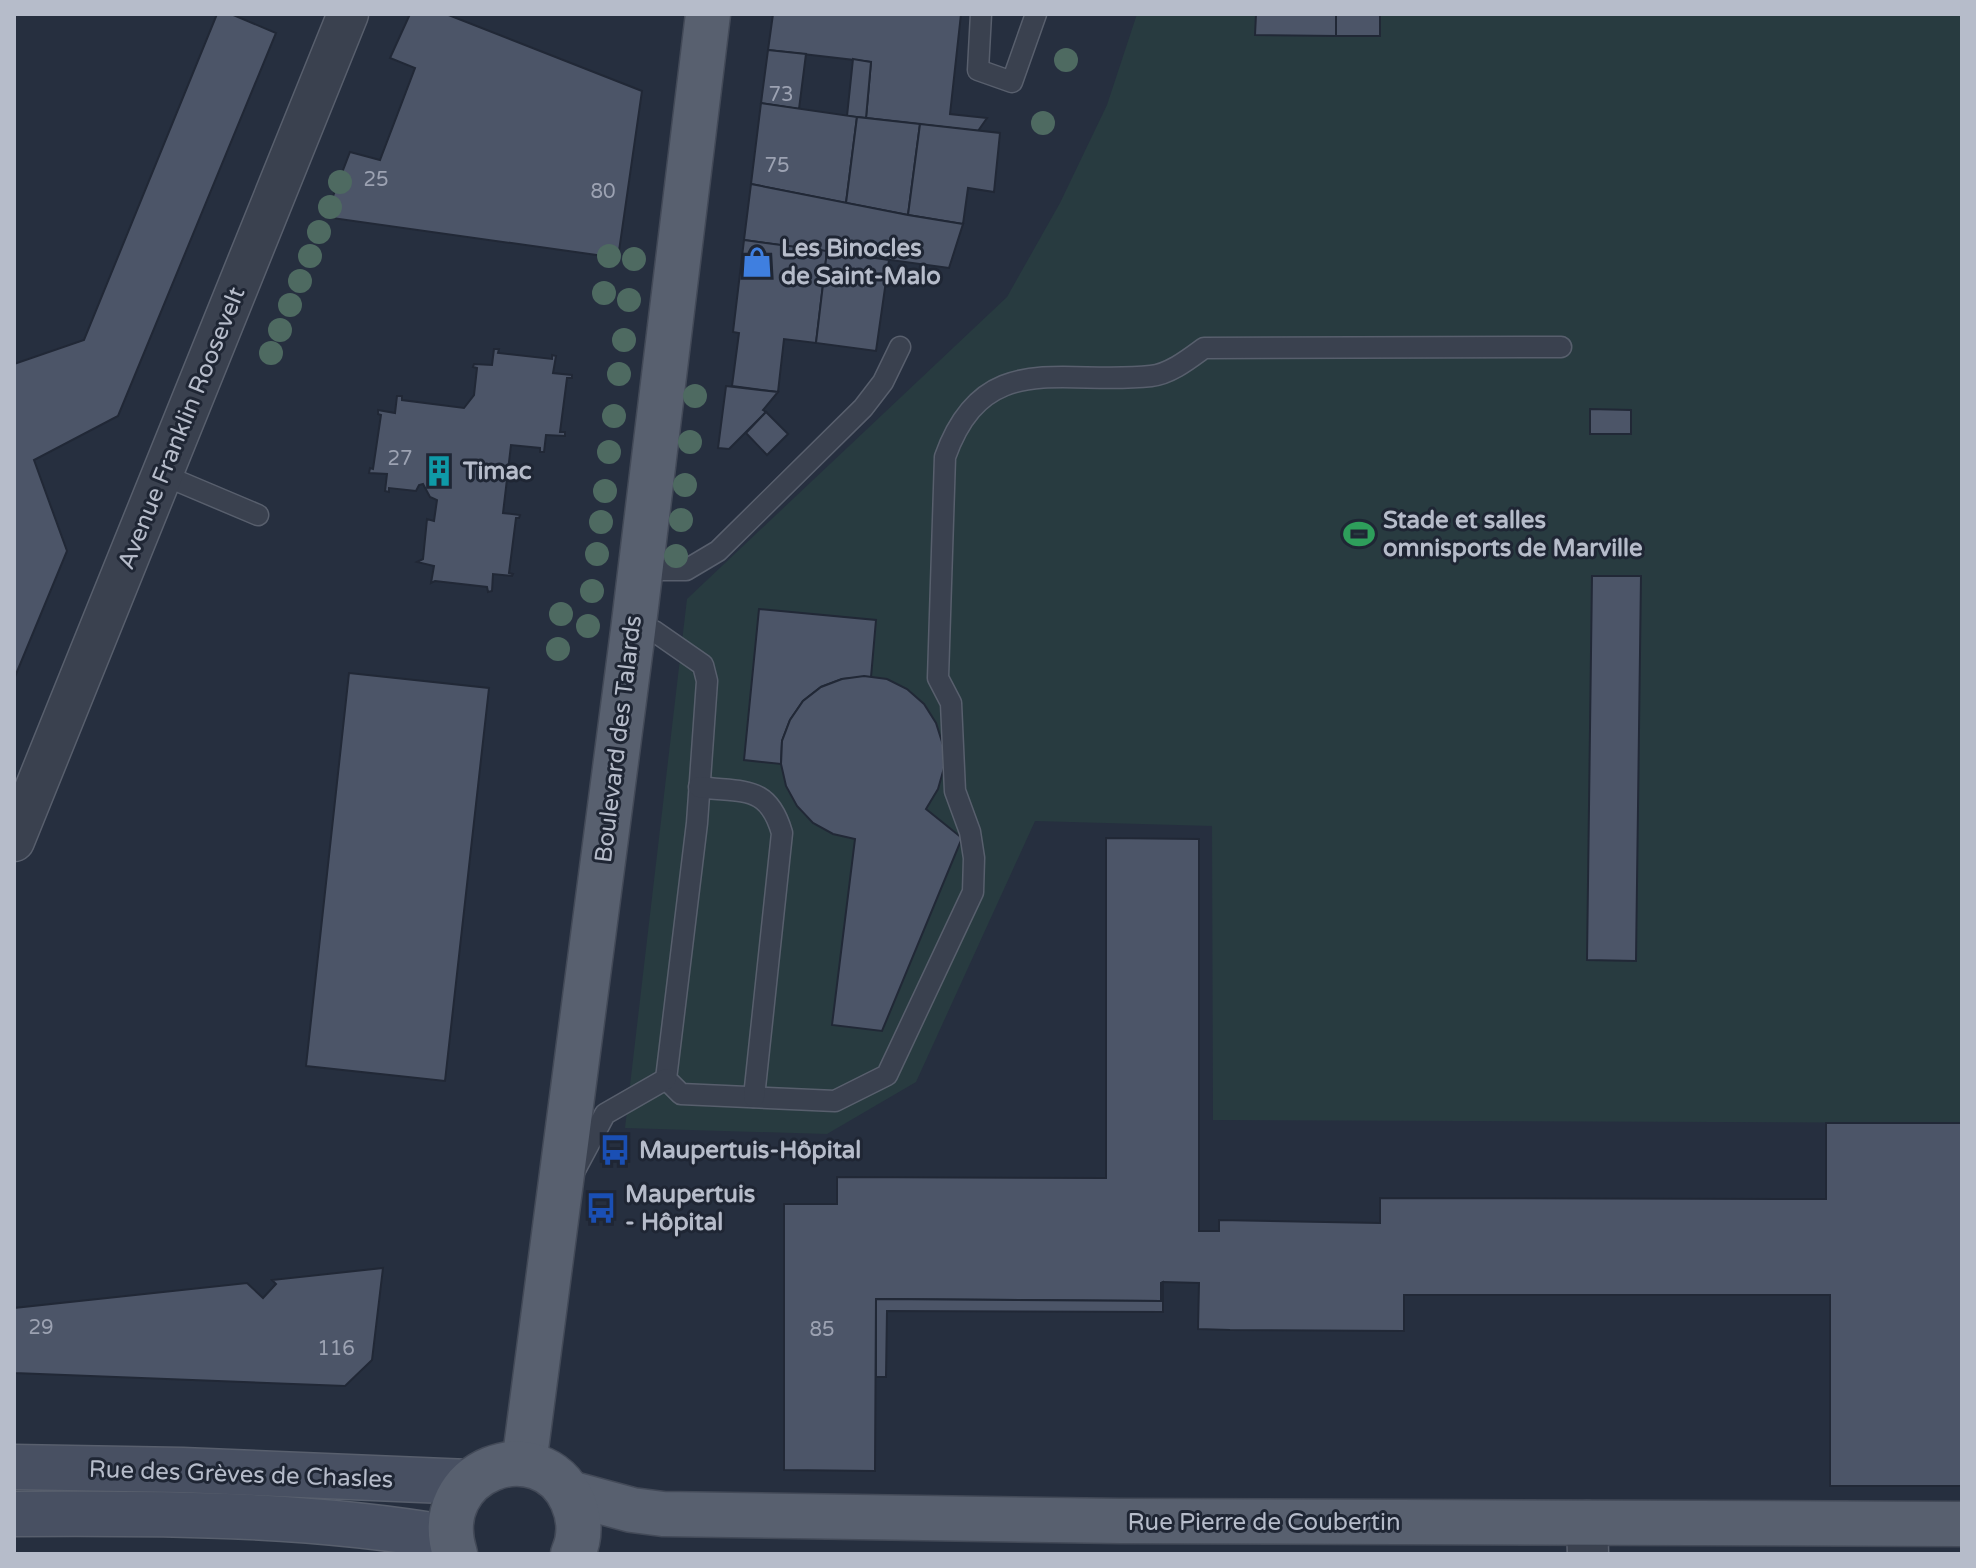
<svg xmlns="http://www.w3.org/2000/svg" width="1976" height="1568" viewBox="0 0 1976 1568" font-family="'Varela Round',sans-serif">
	<style>
		.garden { fill: #283b40 }
		.building { fill: #4c5568; stroke: #212836; stroke-width: 2 }
		.lines { fill: none; stroke-linecap: round; stroke-linejoin: round }
		.lane-casing { stroke: #585f6d; stroke-width: 23 }
		.street-casing { stroke: #585f6d; stroke-width: 43 }
		.secondary-casing { stroke: #585f6d; stroke-width: 47 }
		.primary-casing { stroke: #434a58; stroke-width: 47 }
		.lane { stroke: #3a414f; stroke-width: 20 }
		.street { stroke: #3a414f; stroke-width: 40 }
		.secondary { stroke: #485062; stroke-width: 44 }
		.primary { stroke: #58606f; stroke-width: 44 }
		.tree { fill: #4e6a61 }
		.labels { text-anchor: middle; stroke-width: 6; stroke-linejoin: round; paint-order: stroke }
		.number-label { font-size: 20px; fill: #9ca2b2 }
		.poi-label { font-size: 24px; font-weight: bold; fill: #b6bcca; stroke: #1f2634; text-anchor: start }
		.street-label { font-size: 24px; fill: #b6bcca; stroke: #1f2634 }
	</style>
	<rect width="100%" height="100%" fill="#262f3f"/>
	<polygon class="garden" points="1137,14 1962,14 1962,1123 1213,1120 1212,826 1035,821 916,1082 827,1134 625,1128 687,599 1007,297 1060,203 1107,105"/>
	<g class="building">
		<polygon points="217,14 231,14 276,33 118,416 34,460 67,551 14,679 14,364 84,340"/>
		<polygon points="410,14 446,14 642,91 618,258 325,217 350,152 380,160 415,68 390,58"/>
		<polygon points="773,14 961,14 950,114 987,118 978,131 866,118 871,62 768,50"/>
		<polygon points="1256,14 1336,14 1336,36 1255,35"/>
		<rect x="1336" y="14" width="44" height="22"/>
		<polygon points="768,50 806,54 799,109 761,103"/>
		<polygon points="853,59 871,62 866,118 847,116"/>
		<polygon points="761,103 857,117 846,203 751,184"/>
		<polygon points="857,117 920,124 908,215 846,203"/>
		<polygon points="920,124 1000,133 994,192 968,188 963,224 908,215"/>
		<polygon points="751,184 908,215 963,224 949,268 744,240"/>
		<polygon points="744,240 827,251 816,343 784,339 778,392 732,386 739,333 733,332"/>
		<polygon points="827,251 889,260 876,351 816,343"/>
		<polygon points="494,349 499,349 498,353 552,359 552,355 556,356 553,373 572,375 572,378 567,378 560,432 565,432 565,436 546,435 544,452 540,452 540,448 511,445 503,513 520,515 519,518 516,518 509,573 513,574 512,576 493,574 492,591 488,592 487,587 435,581 431,583 434,566 417,562 423,559 427,519 434,521 437,500 430,497 423,484 419,485 416,491 389,488 389,492 385,491 387,474 369,473 370,468 373,469 381,415 378,414 378,410 395,413 397,396 402,396 402,400 464,408 474,395 477,368 473,367 474,364 492,365"/>
		<polygon points="726,386 778,392 763,410 766,412 729,449 718,448"/>
		<polygon points="1590,409 1631,410 1631,434 1590,434"/>
		<polygon points="766,412 788,434 767,455 746,433"/>
		<polygon points="1592,576 1641,576 1636,961 1587,960"/>
		<polygon points="759,609 876,620 871,677 842,679 821,687 803,701 790,720 782,741 781,764 744,760"/>
		<polygon points="349,673 489,688 445,1081 306,1066"/>
		<polygon points="864,676 887,679 907,689 924,704 936,723 943,745 944,768 938,789 926,809 962,838 882,1031 832,1025 855,839 833,834 813,823 797,806 786,786 781,764 782,741 790,720 803,701 821,687 842,679"/>
		<polygon points="1106,838 1199,839 1199,1231 1219,1231 1219,1220 1380,1223 1380,1198 1826,1199 1826,1123 1962,1123 1962,1486 1830,1486 1830,1295 1404,1295 1404,1331 1230,1330 1198,1329 1199,1283 1163,1282 1161,1283 1161,1301 876,1299 875,1471 784,1470 784,1204 837,1204 837,1177 1106,1178"/>
		<polygon points="383,1268 372,1360 345,1386 14,1373 14,1308 247,1283 263,1298 276,1284 272,1280"/>
		<polygon points="1163,1282 1163,1312 887,1311 886,1377 876,1377 876,1299 1161,1301 1161,1283"/>
	</g>
	<g class="lines">
		<defs>
			<g id="lane">
				<polyline points="981,14 978,70 1012,82 1036,14"/>
				<polyline points="161,474 258,515"/>
				<polyline points="640,570 686,570 718,551 863,408 883,382 900,347"/>
				<path d="M 633,631 L 654,631 L 703,665 L 707,681 L 697,823 L 666,1079 L 681,1094 L 835,1101 L 887,1075 L 973,892 L 974,858 L 970,832 L 955,791 L 951,703 L 938,678 L 945,457 C 984,347 1062,386 1151,376 C 1170,374 1189,359 1204,348 L 1561,347"/>
				<path d="M 699,787 C 743,793 768,784 782,833 L 754,1097"/>
				<polyline points="575,1170 605,1114 666,1079"/>
			</g>
			<g id="street">
				<polyline points="14,841 348,14"/>
				<polyline points="1587,1521 1588,1554"/>
			</g>
			<g id="secondary">
				<polyline points="14,1467 182,1470 469,1482"/>
				<path d="M 14,1514 C 160,1513 306,1513 450,1538"/>
			</g>
			<g id="primary">
				<polyline points="524,1464 633,631 708,14"/>
				<polyline points="569,1493 632,1510 663,1514 1120,1521 1962,1524"/>
				<path d="M 455,1554 C 428,1469 540,1430 572,1500 C 580,1518 581,1536 573,1554"/>
			</g>
		</defs>
		<use href="#lane" class="lane-casing"/>
		<use href="#street" class="street-casing"/>
		<use href="#secondary" class="secondary-casing"/>
		<use href="#primary" class="primary-casing"/>
		<use href="#lane" class="lane"/>
		<use href="#street" class="street"/>
		<use href="#secondary" class="secondary"/>
		<use href="#primary" class="primary"/>
	</g>
	<g class="tree">
		<circle cx="1066" cy="60" r="12"/>
		<circle cx="1043" cy="123" r="12"/>
		<circle cx="340" cy="182" r="12"/>
		<circle cx="330" cy="207" r="12"/>
		<circle cx="319" cy="232" r="12"/>
		<circle cx="310" cy="256" r="12"/>
		<circle cx="609" cy="256" r="12"/>
		<circle cx="634" cy="259" r="12"/>
		<circle cx="300" cy="281" r="12"/>
		<circle cx="604" cy="293" r="12"/>
		<circle cx="629" cy="300" r="12"/>
		<circle cx="290" cy="305" r="12"/>
		<circle cx="280" cy="330" r="12"/>
		<circle cx="624" cy="340" r="12"/>
		<circle cx="271" cy="353" r="12"/>
		<circle cx="619" cy="374" r="12"/>
		<circle cx="695" cy="396" r="12"/>
		<circle cx="614" cy="416" r="12"/>
		<circle cx="690" cy="442" r="12"/>
		<circle cx="609" cy="452" r="12"/>
		<circle cx="685" cy="485" r="12"/>
		<circle cx="605" cy="491" r="12"/>
		<circle cx="681" cy="520" r="12"/>
		<circle cx="601" cy="522" r="12"/>
		<circle cx="597" cy="554" r="12"/>
		<circle cx="676" cy="556" r="12"/>
		<circle cx="592" cy="591" r="12"/>
		<circle cx="561" cy="614" r="12"/>
		<circle cx="588" cy="626" r="12"/>
		<circle cx="558" cy="649" r="12"/>
	</g>
	<defs>
		<symbol id="shop-bare" viewBox="-9 -9 18 18"><path d="M-5-2.5h2.3a2.7 3.5 0 0 1 5.4 0H5L5.5 6h-11ZM-1.5-2.5h3a1.5 2.3 0 0 0-3 0Z" fill="#3f7fe0" stroke="#1f2634" stroke-width="2.5" paint-order="stroke"/></symbol>
		<symbol id="building-bare" viewBox="-9 -9 18 18"><path d="M-4-6H4V6H1V3H-1V6H-4ZM-2.5-4.3h1.7v1.8h-1.7ZM.8-4.3h1.7v1.8H.8ZM-2.5-1h1.7V.8h-1.7ZM.8-1h1.7V.8H.8Z" fill="#0f9aa8" stroke="#1f2634" stroke-width="2.5" paint-order="stroke"/></symbol>
		<symbol id="stadium-bare" viewBox="-9 -9 18 18"><path d="M0-5a6.5 5 0 1 0 0 10a6.5 5 0 1 0 0-10ZM-3.5-1.8h7v3.6h-7Z" fill="#2e9e5b" stroke="#1f2634" stroke-width="2.5" paint-order="stroke"/></symbol>
		<symbol id="bus-bare" viewBox="-9 -9 18 18"><path d="M-5-6H5V4H4V6H2V4H-2V6H-4V4H-5ZM-3.5-4V0h7V-4ZM-3.5 1.2v1.5H-2V1.2ZM2 1.2v1.5H3.5V1.2Z" fill="#1a4fb4" stroke="#1f2634" stroke-width="2.5" paint-order="stroke"/></symbol>
	</defs>
	<g fill-rule="evenodd">
		<use href="#shop-bare" x="735" y="240" width="44" height="44"/>
		<use href="#building-bare" x="417" y="449" width="44" height="44"/>
		<use href="#stadium-bare" x="1337" y="512" width="44" height="44"/>
		<use href="#bus-bare" x="593" y="1128" width="44" height="44"/>
		<use href="#bus-bare" x="579" y="1186" width="44" height="44"/>
	</g>
	<g class="labels">
		<g class="number-label">
			<text x="781" y="101">73</text>
			<text x="777" y="172">75</text>
			<text x="376" y="186">25</text>
			<text x="603" y="198">80</text>
			<text x="400" y="465">27</text>
			<text x="41" y="1334">29</text>
			<text x="822" y="1336">85</text>
			<text x="336" y="1355">116</text>
		</g>
		<g class="poi-label">
			<text x="781" y="256">Les Binocles<tspan x="781" dy="28">de Saint-Malo</tspan></text>
			<text x="463" y="479">Timac</text>
			<text x="1383" y="528">Stade et salles<tspan x="1383" dy="28">omnisports de Marville</tspan></text>
			<text x="639" y="1158">Maupertuis-Hôpital</text>
			<text x="625" y="1202">Maupertuis<tspan x="625" dy="28">- Hôpital</tspan></text>
		</g>
		<g class="street-label">
			<text transform="translate(181 428) rotate(-68)" y="8">Avenue Franklin Roosevelt</text>
			<text transform="translate(618 739) rotate(-83)" y="8">Boulevard des Talards</text>
			<text transform="translate(241 1474) rotate(2)" y="8">Rue des Grèves de Chasles</text>
			<text x="1264" y="1530">Rue Pierre de Coubertin</text>
		</g>
	</g>
	<rect width="1976" height="1568" fill="none" stroke="#b6bcca" stroke-width="32"/>
</svg>
